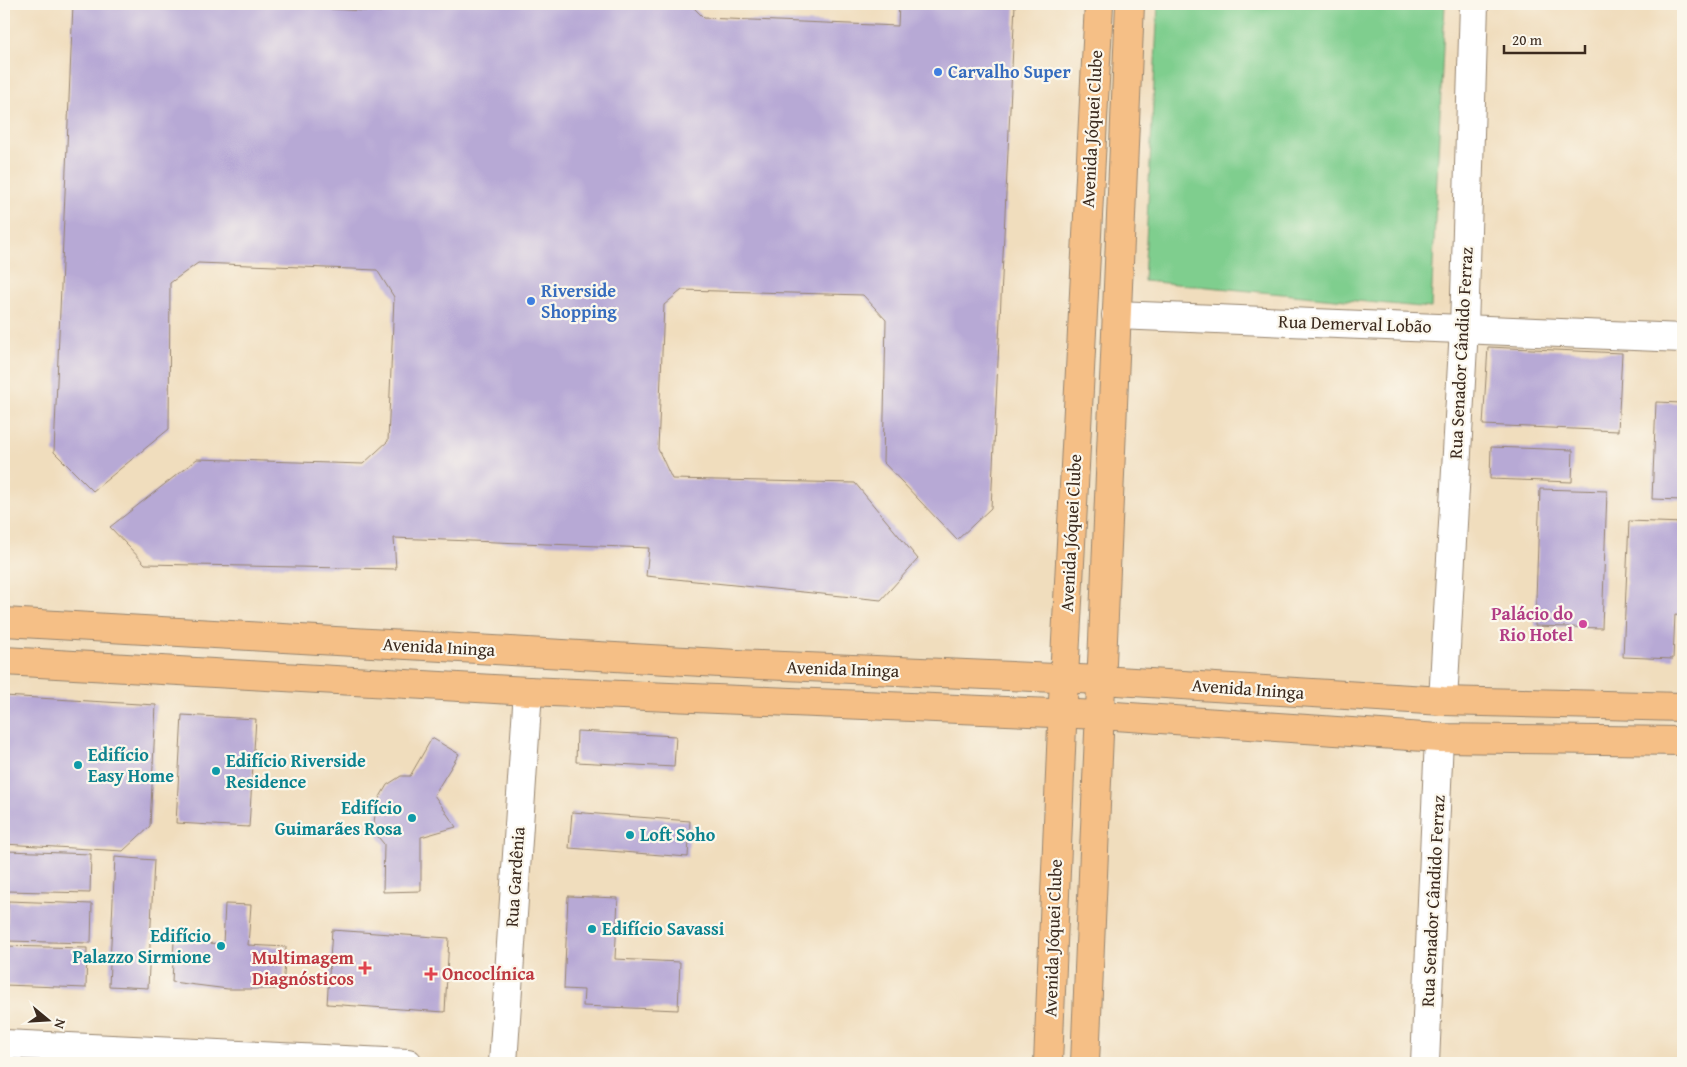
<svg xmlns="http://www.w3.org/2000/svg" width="1687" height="1067" viewBox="0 0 1687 1067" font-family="'Gentium Book Plus',serif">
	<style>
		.green { fill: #7fce8e; stroke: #5d7c56 }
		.building { fill: #b7a9d5 }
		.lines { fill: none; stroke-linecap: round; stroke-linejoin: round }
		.minor-casing { stroke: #96846e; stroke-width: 30 }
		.major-casing { stroke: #96846e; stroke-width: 30 }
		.minor { stroke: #fff; stroke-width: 28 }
		.major { stroke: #f5bf86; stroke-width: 28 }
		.shop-dot { fill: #3f7fe0; stroke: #fbf7ec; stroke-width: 2 }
		.hotel-dot { fill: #d1479c; stroke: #fbf7ec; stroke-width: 2 }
		.culture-dot { fill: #0f9aa8; stroke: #fbf7ec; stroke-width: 2 }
		.health-dot { fill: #e0444e; stroke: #fbf7ec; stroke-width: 2 }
		.labels { text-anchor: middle; stroke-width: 4.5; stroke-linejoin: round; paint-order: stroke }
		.shop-label { font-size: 18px; font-weight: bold; fill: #366cbe; stroke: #fbf7ec; text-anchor: start }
		.street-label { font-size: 18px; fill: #3b2a1e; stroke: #fbf7ec }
		.hotel-label { font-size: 18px; font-weight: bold; fill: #b23c85; stroke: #fbf7ec; text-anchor: end }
		.culture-label { font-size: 18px; font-weight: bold; fill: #0d838f; stroke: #fbf7ec; text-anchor: start }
		.health-label { font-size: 18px; font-weight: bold; fill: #be3a42; stroke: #fbf7ec; text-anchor: end }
	</style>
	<rect width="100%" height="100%" fill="#fbf7ec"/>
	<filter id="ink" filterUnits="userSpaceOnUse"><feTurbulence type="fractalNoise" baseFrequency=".02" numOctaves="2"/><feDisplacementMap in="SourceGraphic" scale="10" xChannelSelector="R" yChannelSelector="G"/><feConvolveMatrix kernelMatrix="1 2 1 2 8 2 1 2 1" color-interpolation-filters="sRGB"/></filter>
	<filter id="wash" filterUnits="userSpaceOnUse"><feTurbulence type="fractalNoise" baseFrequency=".0096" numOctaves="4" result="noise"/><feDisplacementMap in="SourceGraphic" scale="20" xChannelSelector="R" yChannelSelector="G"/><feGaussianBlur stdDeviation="1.12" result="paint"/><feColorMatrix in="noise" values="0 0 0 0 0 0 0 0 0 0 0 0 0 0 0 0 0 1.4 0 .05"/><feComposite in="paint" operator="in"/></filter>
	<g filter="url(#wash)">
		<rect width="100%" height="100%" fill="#f0ddbd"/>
		<polygon class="green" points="1158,4 1445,4 1431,308 1144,281"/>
		<g id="blocks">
			<g class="building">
				<polygon points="73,4 249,4 381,12 390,4 690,4 704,18 898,26 899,4 1015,4 991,508 957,540 883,462 886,320 863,295 682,290 664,305 658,449 672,479 855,483 918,559 881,600 646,576 649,548 394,538 396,569 145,564 110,527 197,459 363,464 388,441 394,297 377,270 198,263 170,283 169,429 93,491 54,452"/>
				<polygon points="1488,347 1622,353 1618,431 1483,425"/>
				<polygon points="1656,402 1683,403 1683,500 1652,499"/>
				<polygon points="1491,447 1573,450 1572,482 1490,479"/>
				<polygon points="1540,489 1607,491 1602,628 1535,626"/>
				<polygon points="1629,521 1683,523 1683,616 1675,615 1673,659 1623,657"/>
				<polygon points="4,696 156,705 150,826 123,851 4,844"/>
				<polygon points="182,715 256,719 249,827 176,823"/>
				<polygon points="577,731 676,736 674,767 576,762"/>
				<polygon points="432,738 459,754 434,795 456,827 421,837 421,891 383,892 384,844 379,838 374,822 377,802 387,785 401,776 410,776"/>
				<polygon points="572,812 690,821 688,857 569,848"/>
				<polygon points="7,851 91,854 90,893 6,891"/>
				<polygon points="115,857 154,860 148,988 109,986"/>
				<polygon points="568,896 618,898 615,959 680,962 678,1010 583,1006 584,990 564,989"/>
				<polygon points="8,901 92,904 91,943 7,941"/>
				<polygon points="225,904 251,905 248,945 286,947 283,989 228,989 172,982 174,941 223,944"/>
				<polygon points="332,930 449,938 445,1012 327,1004"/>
				<polygon points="4,946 87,948 86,988 4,985"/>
			</g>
		</g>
	</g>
	<g filter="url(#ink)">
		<use href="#blocks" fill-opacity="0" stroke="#96846e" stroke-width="1"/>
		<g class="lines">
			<defs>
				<g id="minor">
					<polyline points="1116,315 1683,338"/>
					<polyline points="1443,701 1464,328 1474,4"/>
					<polyline points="4,1044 408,1063"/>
					<polyline points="503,1063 528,691"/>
					<polyline points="1425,1063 1439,738"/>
				</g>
				<g id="major">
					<polyline points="4,622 737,664 1101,680 1443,701 1683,707"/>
					<polyline points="4,661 528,691 1100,715 1439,738 1683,741"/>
					<polyline points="1048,1063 1064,678 1099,4"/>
					<polyline points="1085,1063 1130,4"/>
				</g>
			</defs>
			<use href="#minor" class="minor-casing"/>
			<use href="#major" class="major-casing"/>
			<use href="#minor" class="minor"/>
			<use href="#major" class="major"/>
		</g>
	</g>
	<g class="shop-dot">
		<circle cx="938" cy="72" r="5"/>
		<circle cx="531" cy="301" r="5"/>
	</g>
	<circle class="hotel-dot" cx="1583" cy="624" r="5"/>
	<g class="culture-dot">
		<circle cx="78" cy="765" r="5"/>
		<circle cx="216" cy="771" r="5"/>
		<circle cx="412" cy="818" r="5"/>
		<circle cx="630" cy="835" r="5"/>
		<circle cx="592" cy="929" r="5"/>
		<circle cx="221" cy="946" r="5"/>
	</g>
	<g class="health-dot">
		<path d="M362.5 960.5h5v5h5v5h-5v5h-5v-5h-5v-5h5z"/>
		<path d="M428.5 966.5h5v5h5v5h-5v5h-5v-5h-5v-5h5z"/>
	</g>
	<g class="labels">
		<g class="shop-label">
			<text x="948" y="78">Carvalho Super</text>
			<text x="541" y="297">Riverside<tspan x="541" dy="21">Shopping</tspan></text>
		</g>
		<g class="street-label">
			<text transform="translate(1092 129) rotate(-87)" y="6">Avenida Jóquei Clube</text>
			<text transform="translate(1355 324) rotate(2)" y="6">Rua Demerval Lobão</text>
			<text transform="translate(1461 353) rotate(-87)" y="6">Rua Senador Cândido Ferraz</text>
			<text transform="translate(1071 533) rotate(-87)" y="6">Avenida Jóquei Clube</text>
			<text transform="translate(439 647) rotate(3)" y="6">Avenida Ininga</text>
			<text transform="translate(843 669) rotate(2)" y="6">Avenida Ininga</text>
			<text transform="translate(1248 689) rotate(4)" y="6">Avenida Ininga</text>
			<text transform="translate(515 877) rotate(-86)" y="6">Rua Gardênia</text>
			<text transform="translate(1433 901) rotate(-87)" y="6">Rua Senador Cândido Ferraz</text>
			<text transform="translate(1053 938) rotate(-88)" y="6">Avenida Jóquei Clube</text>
		</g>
		<g class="hotel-label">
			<text x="1573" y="620">Palácio do<tspan x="1573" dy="21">Rio Hotel</tspan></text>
		</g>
		<g class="culture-label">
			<text x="88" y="761">Edifício<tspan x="88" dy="21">Easy Home</tspan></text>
			<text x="226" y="767">Edifício Riverside<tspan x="226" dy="21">Residence</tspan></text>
			<text x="402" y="814" text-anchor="end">Edifício<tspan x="402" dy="21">Guimarães Rosa</tspan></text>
			<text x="640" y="841">Loft Soho</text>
			<text x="602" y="935">Edifício Savassi</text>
			<text x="211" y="942" text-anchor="end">Edifício<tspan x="211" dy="21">Palazzo Sirmione</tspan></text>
		</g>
		<g class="health-label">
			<text x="354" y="964">Multimagem<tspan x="354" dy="21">Diagnósticos</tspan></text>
			<text x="442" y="980" text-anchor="start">Oncoclínica</text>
		</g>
	</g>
	<rect width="1687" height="1067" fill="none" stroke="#fbf7ec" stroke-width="20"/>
	<g transform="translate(48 1020) rotate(108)" stroke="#fbf7ec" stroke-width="4" paint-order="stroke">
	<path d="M0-4L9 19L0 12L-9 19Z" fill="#3b2a1e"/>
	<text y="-8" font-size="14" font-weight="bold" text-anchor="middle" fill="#3b2a1e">N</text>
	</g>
	<path d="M1504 45v8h81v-8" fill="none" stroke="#3b2a1e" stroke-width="2.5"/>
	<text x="1512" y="45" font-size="15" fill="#3b2a1e" stroke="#fbf7ec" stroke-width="4" paint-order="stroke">20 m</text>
</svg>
